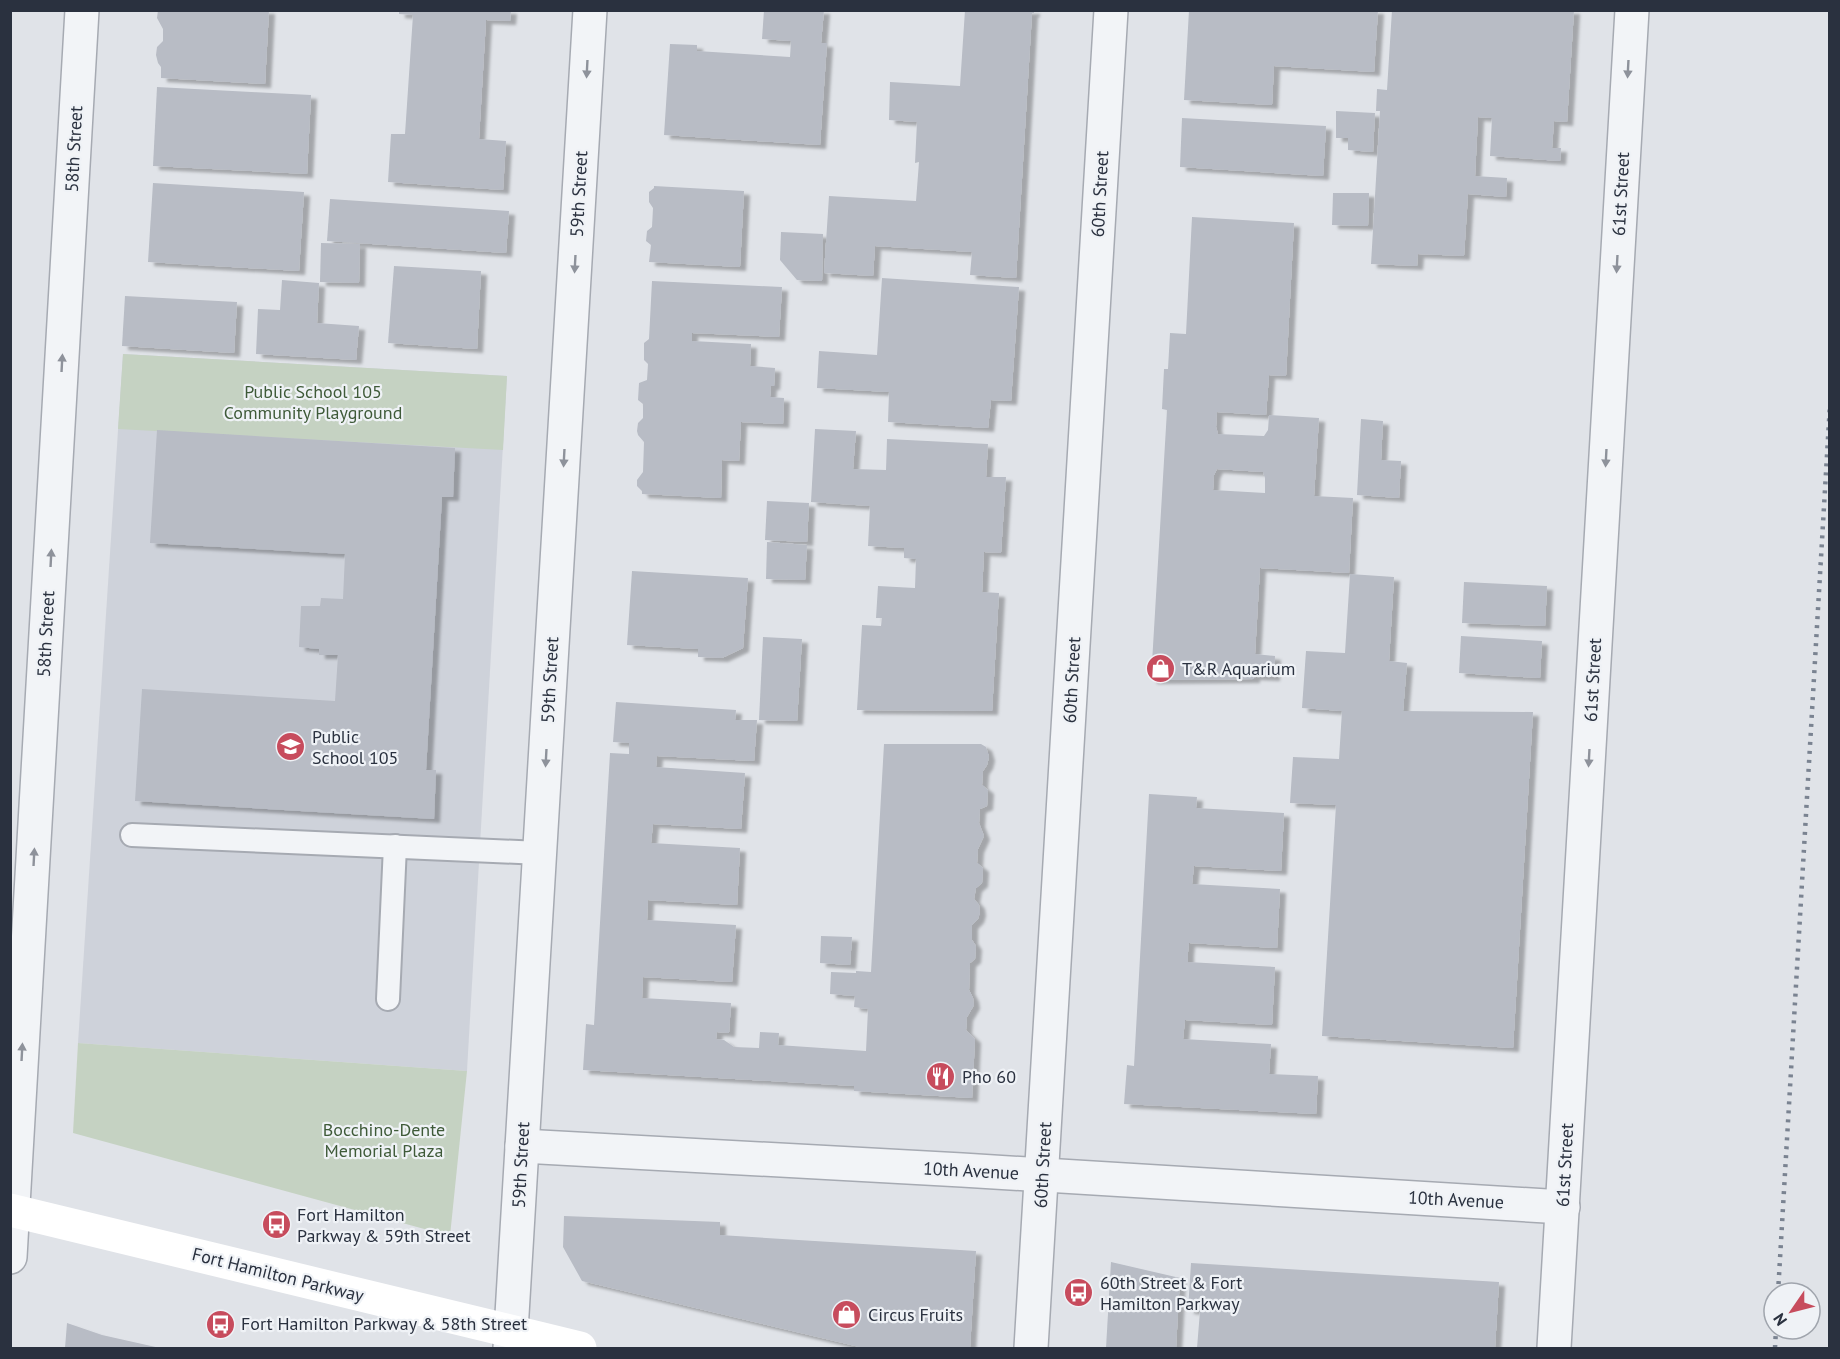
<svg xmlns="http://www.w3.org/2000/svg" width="1840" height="1359" viewBox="0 0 1840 1359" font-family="'PT Sans',sans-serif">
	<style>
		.built { fill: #ced2da }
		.green { fill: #c5d2c2 }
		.building { fill: #b8bcc5; fill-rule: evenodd; filter: url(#shadow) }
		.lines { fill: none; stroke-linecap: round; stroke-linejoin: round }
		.service-casing { stroke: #a6aab2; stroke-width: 26 }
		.minor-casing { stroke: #a6aab2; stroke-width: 36 }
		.service { stroke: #f2f4f7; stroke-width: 22 }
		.minor { stroke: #f2f4f7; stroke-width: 33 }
		.secondary { stroke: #fff; stroke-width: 33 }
		.rail { stroke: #7a8391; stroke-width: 4.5; stroke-dasharray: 3 6; stroke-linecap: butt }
		.oneway { fill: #8e929b }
		.labels { text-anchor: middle; stroke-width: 4.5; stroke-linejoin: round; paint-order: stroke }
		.street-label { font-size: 18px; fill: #2a313f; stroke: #eff2f6 }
		.park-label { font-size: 18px; fill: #3e5a38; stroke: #eff2f6 }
		.poi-label { font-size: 18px; fill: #2a313f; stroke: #eff2f6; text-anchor: start }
	</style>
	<defs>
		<filter id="shadow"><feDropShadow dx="6" dy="4" stdDeviation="1.5" flood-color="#0004"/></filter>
	</defs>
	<rect width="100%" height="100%" fill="#e0e3e8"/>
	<polygon class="built" points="123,354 507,376 467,1071 78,1043"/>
	<g class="green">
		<polygon points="123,354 507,376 503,450 118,429"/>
		<polygon points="78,1043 467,1071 450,1236 73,1133"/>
	</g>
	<g class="building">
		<polygon points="158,10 269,10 265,84 161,78 161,67 158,63 156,55 157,47 163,41 163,29 157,18"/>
		<polygon points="399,10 511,10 510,21 486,20 479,139 506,141 503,190 388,182 391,134 405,134 413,15 399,14"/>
		<polygon points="764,10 824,10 821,43 827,43 820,145 664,135 670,44 697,45 697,51 790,57 791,41 762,39"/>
		<polygon points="965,10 1034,10 1034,13 1032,13 1016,278 970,275 972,252 875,246 873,276 824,273 829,196 916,201 919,162 915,163 917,122 889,120 890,82 960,86"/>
		<polygon points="1189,10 1378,10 1374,72 1274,66 1272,105 1184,100"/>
		<polygon points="1392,10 1574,10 1567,122 1554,121 1552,148 1561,148 1560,161 1490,156 1492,118 1478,117 1475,176 1507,178 1506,197 1468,194 1464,256 1418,254 1417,266 1371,264 1380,111 1376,111 1377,89 1387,90"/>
		<polygon points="157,87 311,95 307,174 153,166"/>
		<polygon points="1336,111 1375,113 1373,152 1348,150 1348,138 1336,138"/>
		<polygon points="1182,118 1326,126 1323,176 1180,167"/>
		<polygon points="153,183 304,192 299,271 148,262"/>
		<polygon points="654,186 744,191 740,267 649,262 651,245 646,241 647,231 652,227 653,208 649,202 649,192 654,188"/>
		<polygon points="1333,193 1369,193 1368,226 1332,225"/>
		<polygon points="330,199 509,211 506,253 327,241"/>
		<path d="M 1192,217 L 1294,223 L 1286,376 L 1269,375 L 1266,415 L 1217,412 L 1216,427 L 1218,434 L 1264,436 L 1268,430 L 1269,415 L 1319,418 L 1314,496 L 1353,498 L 1349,573 L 1260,568 L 1255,654 L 1275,656 L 1274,677 L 1254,676 L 1254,679 L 1151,680 L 1167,410 L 1162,409 L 1164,369 L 1168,369 L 1170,333 L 1186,334 ZM 1217,469 L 1263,472 L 1265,478 L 1265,493 L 1213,490 L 1214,475 Z"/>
		<polygon points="781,232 823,234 822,281 797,280 780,260"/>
		<polygon points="321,243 360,244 359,283 320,282"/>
		<polygon points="394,266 481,271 477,349 388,343"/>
		<polygon points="882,278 1019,287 1011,401 991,400 988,428 888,422 889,392 817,388 819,351 877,355"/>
		<polygon points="282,280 319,283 317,323 359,326 356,360 256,354 258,309 280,310"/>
		<polygon points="652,281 782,287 779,337 692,333 692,341 751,344 750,366 775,368 774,386 771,386 770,397 784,398 783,424 741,422 739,461 722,460 721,498 642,494 642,491 637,486 637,480 643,472 644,442 638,435 637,431 638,423 643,418 643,404 638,400 639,383 647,380 648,364 644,360 644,343 649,339"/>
		<polygon points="125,296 237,302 234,353 122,346"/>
		<polygon points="1361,419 1383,421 1381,460 1401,461 1399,498 1357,495"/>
		<polygon points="815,429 856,431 853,469 886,470 887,439 988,444 986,477 1006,477 1001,553 984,552 982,592 999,593 992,711 857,710 862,625 881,626 882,618 876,618 878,586 915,588 916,559 904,558 904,548 868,546 870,506 811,502"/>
		<polygon points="157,430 455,448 453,497 442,497 426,770 436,770 434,819 135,801 142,689 335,701 338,655 319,655 319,649 299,647 301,606 320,606 321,598 343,599 345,554 150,543"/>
		<polygon points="767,501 809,503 807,542 765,540"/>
		<polygon points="767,542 807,545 805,580 766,579"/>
		<polygon points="632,571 748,578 743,648 722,658 698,657 698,649 627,645"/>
		<polygon points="1350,574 1394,577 1389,661 1407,663 1403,711 1533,712 1513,1048 1322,1036 1336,805 1290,803 1293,757 1339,759 1342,711 1302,708 1306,651 1345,653"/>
		<polygon points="1464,582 1547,586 1545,626 1462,623"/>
		<polygon points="1461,636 1542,641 1540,678 1459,673"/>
		<polygon points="763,637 802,639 797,721 759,720"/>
		<polygon points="616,702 736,710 735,720 757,720 754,761 657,756 656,767 745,773 741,829 653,824 651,843 740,848 737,905 648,900 647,920 736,925 732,982 643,977 642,998 731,1003 729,1033 717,1032 716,1039 724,1040 734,1047 759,1048 760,1032 779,1033 778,1045 866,1051 868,1009 854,1007 855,996 830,994 831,972 856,973 856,971 871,972 884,744 981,744 986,747 989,757 987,765 983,771 982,785 988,790 987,806 980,809 979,823 984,836 978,849 977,863 983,868 982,883 976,888 974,899 979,905 980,912 978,919 972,925 972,940 976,946 975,959 970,963 969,990 973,998 974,1005 967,1017 966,1030 975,1039 972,1098 854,1091 854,1086 583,1070 586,1024 594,1025 610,753 629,754 629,743 613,742"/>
		<polygon points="1149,794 1197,797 1196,808 1284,813 1281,871 1194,866 1192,884 1280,889 1277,948 1189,943 1188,952 1188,962 1275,967 1272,1025 1185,1020 1183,1039 1271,1044 1269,1074 1318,1076 1316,1114 1124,1104 1127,1065 1134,1066"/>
		<polygon points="821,936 852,937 850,965 820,963"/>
		<polygon points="564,1216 720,1222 720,1235 976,1251 970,1348 864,1348 582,1281 563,1247"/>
		<polygon points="1111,1262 1180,1278 1176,1348 1106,1348"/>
		<polygon points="1191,1263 1499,1282 1495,1348 1197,1348 1200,1311 1188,1310"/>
		<polygon points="67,1323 102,1335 160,1348 65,1348"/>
	</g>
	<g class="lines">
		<defs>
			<g id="service">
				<polyline points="132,835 540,853"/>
				<polyline points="388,999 395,846"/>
			</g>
			<g id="minor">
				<polyline points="522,1146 962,1170 1563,1207"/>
				<polyline points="10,1257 82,10"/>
				<polyline points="510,1348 590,10"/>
				<polyline points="1031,1348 1111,10"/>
				<polyline points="1554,1348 1632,10"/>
			</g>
		</defs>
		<use href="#service" class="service-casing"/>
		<use href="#minor" class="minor-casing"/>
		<use href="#service" class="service"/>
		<use href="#minor" class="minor"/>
		<polyline class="secondary" points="10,1210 580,1348"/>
		<g class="rail">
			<polyline points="1778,1293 1830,404"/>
			<polyline points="1775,1348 1776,1329"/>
		</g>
	</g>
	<defs><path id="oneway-solid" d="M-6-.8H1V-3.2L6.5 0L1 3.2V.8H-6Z" transform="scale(1.5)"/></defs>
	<g class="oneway">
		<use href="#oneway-solid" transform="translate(587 69) rotate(93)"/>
		<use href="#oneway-solid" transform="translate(1628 69) rotate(93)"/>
		<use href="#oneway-solid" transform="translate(575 264) rotate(93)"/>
		<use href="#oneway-solid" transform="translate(1617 264) rotate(93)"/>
		<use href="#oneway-solid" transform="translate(62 363) rotate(-87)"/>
		<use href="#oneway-solid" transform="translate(564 458) rotate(93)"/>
		<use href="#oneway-solid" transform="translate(1606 458) rotate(93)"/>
		<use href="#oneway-solid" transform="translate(51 558) rotate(-87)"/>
		<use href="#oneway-solid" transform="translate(546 758) rotate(93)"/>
		<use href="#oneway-solid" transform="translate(1589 758) rotate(93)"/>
		<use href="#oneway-solid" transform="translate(34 857) rotate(-87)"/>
		<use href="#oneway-solid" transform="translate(22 1052) rotate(-87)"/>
	</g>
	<defs>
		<symbol id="shop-disc" viewBox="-11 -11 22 22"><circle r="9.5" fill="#c74c5d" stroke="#eff2f6"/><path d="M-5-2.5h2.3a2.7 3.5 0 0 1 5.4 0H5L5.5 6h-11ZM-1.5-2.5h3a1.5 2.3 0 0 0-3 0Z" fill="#fff"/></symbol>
		<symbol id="school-disc" viewBox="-11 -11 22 22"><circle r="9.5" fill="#c74c5d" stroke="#eff2f6"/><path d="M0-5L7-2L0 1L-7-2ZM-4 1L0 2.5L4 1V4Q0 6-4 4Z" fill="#fff"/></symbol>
		<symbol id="restaurant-disc" viewBox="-11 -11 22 22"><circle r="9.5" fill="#c74c5d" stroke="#eff2f6"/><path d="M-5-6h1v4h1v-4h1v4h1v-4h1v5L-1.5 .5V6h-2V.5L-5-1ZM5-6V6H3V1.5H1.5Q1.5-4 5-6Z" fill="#fff"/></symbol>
		<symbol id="bus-disc" viewBox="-11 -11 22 22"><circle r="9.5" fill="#c74c5d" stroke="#eff2f6"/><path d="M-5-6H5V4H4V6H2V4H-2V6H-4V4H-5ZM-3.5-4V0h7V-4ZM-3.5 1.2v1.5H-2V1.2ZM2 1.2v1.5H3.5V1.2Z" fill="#fff"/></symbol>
	</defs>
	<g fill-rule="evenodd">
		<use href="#shop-disc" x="1144" y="652" width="33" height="33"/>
		<use href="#school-disc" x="274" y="730" width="33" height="33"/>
		<use href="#restaurant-disc" x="924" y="1060" width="33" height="33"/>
		<use href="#bus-disc" x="260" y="1208" width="33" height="33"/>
		<use href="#bus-disc" x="1062" y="1276" width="33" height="33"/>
		<use href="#shop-disc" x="830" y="1298" width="33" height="33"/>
		<use href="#bus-disc" x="204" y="1308" width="33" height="33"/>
	</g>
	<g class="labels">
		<g class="street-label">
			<text transform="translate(74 149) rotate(-87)" y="6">58th Street</text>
			<text transform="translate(579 194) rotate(-87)" y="6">59th Street</text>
			<text transform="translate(1100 194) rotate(-87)" y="6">60th Street</text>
			<text transform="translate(1621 194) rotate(-87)" y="6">61st Street</text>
			<text transform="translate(46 634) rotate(-87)" y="6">58th Street</text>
			<text transform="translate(550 680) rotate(-87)" y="6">59th Street</text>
			<text transform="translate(1072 680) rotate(-87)" y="6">60th Street</text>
			<text transform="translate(1593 680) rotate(-87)" y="6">61st Street</text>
			<text transform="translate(521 1165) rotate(-87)" y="6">59th Street</text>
			<text transform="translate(1043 1165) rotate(-87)" y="6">60th Street</text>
			<text transform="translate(1565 1165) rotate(-87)" y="6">61st Street</text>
			<text transform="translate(971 1171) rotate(3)" y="6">10th Avenue</text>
			<text transform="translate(1456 1200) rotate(3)" y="6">10th Avenue</text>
			<text transform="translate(278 1275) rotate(14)" y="6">Fort Hamilton Parkway</text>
		</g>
		<g class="park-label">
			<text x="313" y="398">Public School 105<tspan x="313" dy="21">Community Playground</tspan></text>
			<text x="384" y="1136">Bocchino-Dente<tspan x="384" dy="21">Memorial Plaza</tspan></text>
		</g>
		<g class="poi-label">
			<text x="1182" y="675">T&amp;R Aquarium</text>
			<text x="312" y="743">Public<tspan x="312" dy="21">School 105</tspan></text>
			<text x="962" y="1083">Pho 60</text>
			<text x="297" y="1221">Fort Hamilton<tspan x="297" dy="21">Parkway &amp; 59th Street</tspan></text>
			<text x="1100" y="1289">60th Street &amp; Fort<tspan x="1100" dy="21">Hamilton Parkway</tspan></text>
			<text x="868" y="1321">Circus Fruits</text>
			<text x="241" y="1330">Fort Hamilton Parkway &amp; 58th Street</text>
		</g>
	</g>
	<rect width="1840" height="1359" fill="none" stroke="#2a313f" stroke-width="24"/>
	<g transform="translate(1792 1311) rotate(235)"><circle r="28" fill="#eff2f6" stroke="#a0a5ad" stroke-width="1.5"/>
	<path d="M0-4.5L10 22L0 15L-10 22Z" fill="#c74c5d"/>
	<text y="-9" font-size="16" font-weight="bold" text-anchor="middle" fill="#2a313f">N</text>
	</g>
</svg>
